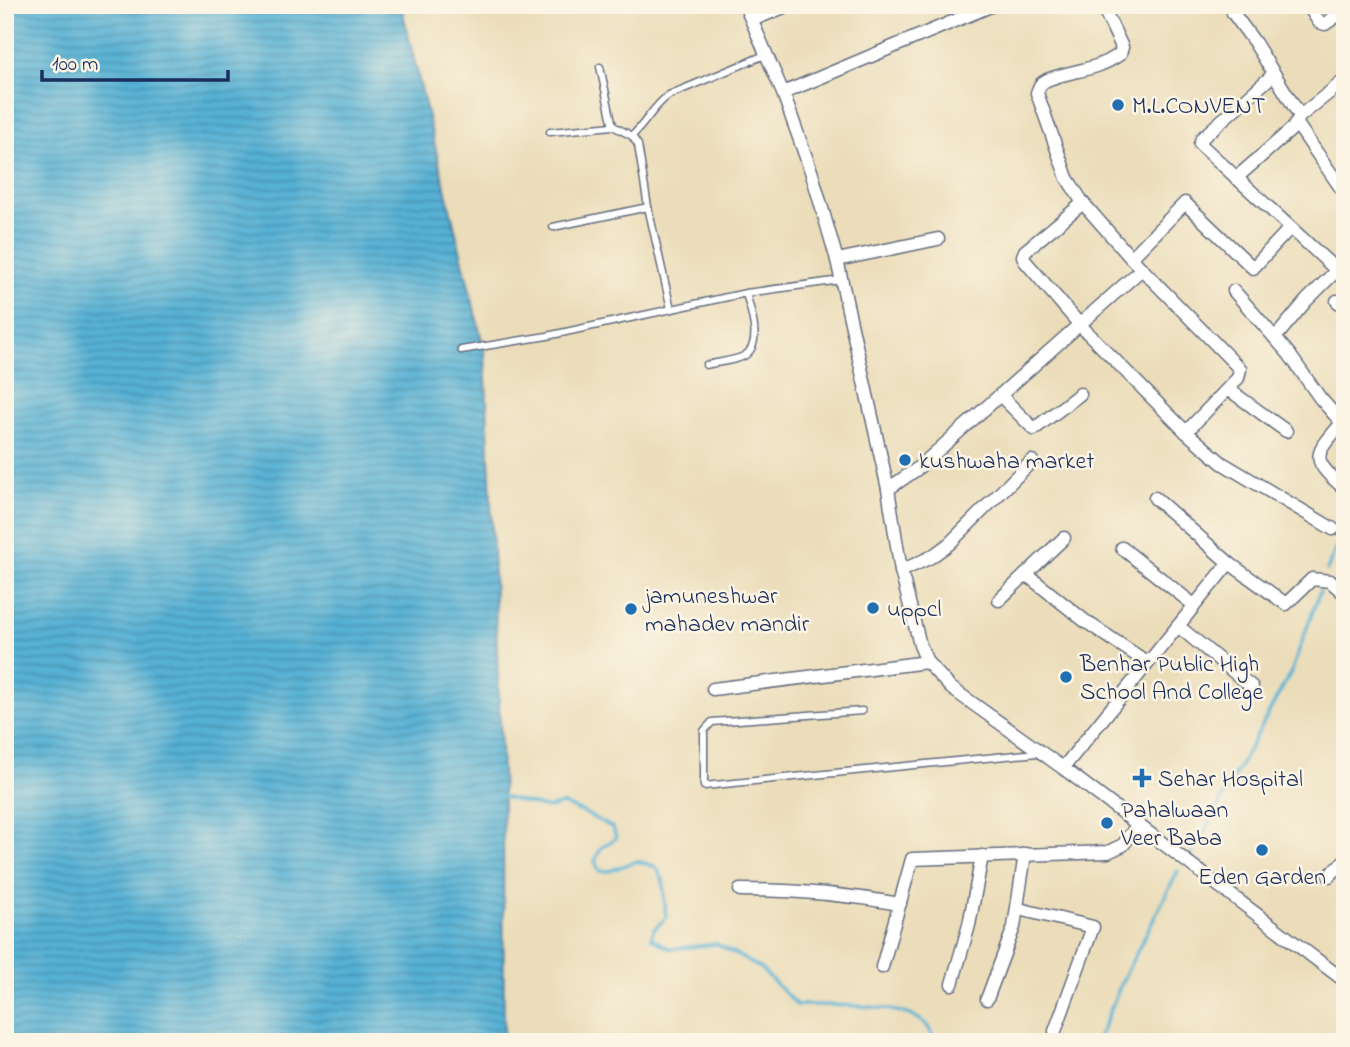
<svg xmlns="http://www.w3.org/2000/svg" width="1350" height="1047" viewBox="0 0 1350 1047" font-family="'Indie Flower',sans-serif">
	<style>
		.water { fill: url(#water-rules); stroke: #387099; stroke-width: 2 }
		.lines { fill: none; stroke-linecap: round; stroke-linejoin: round }
		.stream { stroke: #56b1d4; stroke-width: 3.5 }
		.service-casing { stroke: #646c7e; stroke-width: 9 }
		.minor-casing { stroke: #646c7e; stroke-width: 15 }
		.service { stroke: #fff; stroke-width: 6 }
		.minor { stroke: #fff; stroke-width: 12 }
		.poi-dot { fill: #1f6fb2; stroke: #fcf5e5; stroke-width: 2.5 }
		.labels { text-anchor: middle; stroke-width: 5; stroke-linejoin: round; paint-order: stroke }
		.poi-label { font-size: 24px; fill: #1b2f5e; stroke: #fcf5e5; text-anchor: start }
	</style>
	<defs>
		<pattern id="water-rules" width="6" height="5" patternUnits="userSpaceOnUse" patternTransform="scale(1.75)"><rect width="6" height="5" fill="#56b1d4"/><path d="M0 2.5h6" fill="none" stroke="#4690af"/></pattern>
	</defs>
	<rect width="100%" height="100%" fill="#fcf5e5"/>
	<filter id="ink" filterUnits="userSpaceOnUse"><feTurbulence type="fractalNoise" baseFrequency=".0143" numOctaves="2"/><feDisplacementMap in="SourceGraphic" scale="14" xChannelSelector="R" yChannelSelector="G"/><feConvolveMatrix kernelMatrix="1 2 1 2 8 2 1 2 1" color-interpolation-filters="sRGB"/></filter>
	<filter id="wash" filterUnits="userSpaceOnUse"><feTurbulence type="fractalNoise" baseFrequency=".00686" numOctaves="4" result="noise"/><feDisplacementMap in="SourceGraphic" scale="28" xChannelSelector="R" yChannelSelector="G"/><feGaussianBlur stdDeviation="1.57" result="paint"/><feColorMatrix in="noise" values="0 0 0 0 0 0 0 0 0 0 0 0 0 0 0 0 0 1.4 0 .05"/><feComposite in="paint" operator="in"/></filter>
	<g filter="url(#wash)">
		<rect width="100%" height="100%" fill="#ebddb9"/>
		<polygon class="water" points="5,5 401,5 485,353 503,797 504,1042 5,1042"/>
		<g class="lines">
			<g class="stream">
				<polyline points="1327,570 1345,528"/>
				<path d="M 503,797 L 548,808 L 562,804 L 583,812 L 613,828 L 616,838 L 601,848 L 595,861 L 599,871 L 609,871 L 637,861 L 656,867 L 663,880 L 666,918 L 654,929 L 651,938 L 671,949 L 717,944 L 760,968 L 797,1005 C 827,1005 910,1002 928,1027 C 931,1031 933,1037 935,1042"/>
				<polyline points="1192,854 1292,670 1320,591"/>
				<polyline points="1097,1042 1123,979 1178,871"/>
			</g>
		</g>
	</g>
	<g filter="url(#ink)">
		<g class="lines">
			<defs>
				<g id="service">
					<polyline points="600,67 613,126"/>
					<polyline points="550,132 613,126 632,136 638,145 648,207 671,309"/>
					<path d="M 632,136 C 646,123 654,105 669,95 L 765,55"/>
					<polyline points="553,227 648,207"/>
					<polyline points="461,350 547,336 746,293 841,280"/>
					<path d="M 706,365 C 718,362 734,361 744,356 C 764,344 750,310 746,293"/>
					<polyline points="862,711 712,722 704,731 704,786 1037,753"/>
				</g>
				<g id="minor">
					<polyline points="745,5 783,93 812,174 837,260 888,489 901,571 920,645 927,662 951,688 1063,768 1345,981"/>
					<path d="M 1102,5 L 1122,47 L 1120,54 C 1097,71 1071,70 1047,80 C 1041,83 1039,86 1037,93 L 1067,178 L 1083,203 L 1131,258 L 1240,369 L 1238,378 L 1186,432"/>
					<polyline points="1308,5 1319,22 1325,24 1345,10"/>
					<polyline points="976,12 993,5"/>
					<polyline points="1233,13 1255,43 1300,116 1293,128 1236,178"/>
					<polyline points="752,20 789,5"/>
					<polyline points="1274,74 1202,138 1200,144 1345,278"/>
					<polyline points="783,93 976,12 973,5"/>
					<polyline points="1300,116 1345,80"/>
					<polyline points="1297,124 1341,188 1345,184"/>
					<polyline points="1083,203 1025,251 1023,256 1025,261 1080,325 1186,432 1222,463 1333,529"/>
					<polyline points="1131,258 1185,203 1253,268 1290,228"/>
					<polyline points="837,260 938,239"/>
					<polyline points="1234,291 1289,354 1320,398 1342,423"/>
					<polyline points="1337,301 1345,307"/>
					<polyline points="1275,338 1306,301 1336,271"/>
					<polyline points="1228,389 1286,431"/>
					<polyline points="1000,395 1034,429 1080,394"/>
					<path d="M 1345,419 C 1316,455 1306,456 1345,489"/>
					<polyline points="888,489 917,469 1142,269"/>
					<polyline points="1155,498 1229,563"/>
					<polyline points="1122,548 1194,605"/>
					<polyline points="901,571 931,557 949,544 1032,461"/>
					<polyline points="1027,575 1085,621 1148,663"/>
					<polyline points="999,600 1064,538"/>
					<polyline points="1178,626 1252,687"/>
					<polyline points="713,689 927,662"/>
					<polyline points="1063,768 1229,563 1286,604 1312,579 1330,581 1345,594"/>
					<polyline points="1329,876 1345,860"/>
					<path d="M 740,890 C 798,890 844,894 900,904"/>
					<polyline points="1019,909 1093,927 1055,1031"/>
					<polyline points="882,967 912,859 1108,852 1123,845 1138,824"/>
					<polyline points="952,984 969,925 982,856"/>
					<polyline points="987,999 1014,927 1025,854"/>
				</g>
			</defs>
			<use href="#service" class="service-casing"/>
			<use href="#minor" class="minor-casing"/>
			<use href="#service" class="service"/>
			<use href="#minor" class="minor"/>
		</g>
	</g>
	<g class="poi-dot">
		<circle cx="1118" cy="105" r="7"/>
		<circle cx="905" cy="460" r="7"/>
		<circle cx="873" cy="608" r="7"/>
		<circle cx="631" cy="609" r="7"/>
		<circle cx="1066" cy="677" r="7"/>
		<path d="M1138.5 767.5h7v7h7v7h-7v7h-7v-7h-7v-7h7z"/>
		<circle cx="1107" cy="823" r="7"/>
		<circle cx="1262" cy="850" r="7"/>
	</g>
	<g class="labels">
		<g class="poi-label">
			<text x="1132" y="113">M.L.CONVENT</text>
			<text x="919" y="468">kushwaha market</text>
			<text x="645" y="603">jamuneshwar<tspan x="645" dy="28">mahadev mandir</tspan></text>
			<text x="887" y="616">uppcl</text>
			<text x="1080" y="671">Benhar Public High<tspan x="1080" dy="28">School And College</tspan></text>
			<text x="1158" y="786">Sehar Hospital</text>
			<text x="1121" y="817">Pahalwaan<tspan x="1121" dy="28">Veer Baba</tspan></text>
			<text x="1262" y="884" text-anchor="middle">Eden Garden</text>
		</g>
	</g>
	<rect width="1350" height="1047" fill="none" stroke="#fcf5e5" stroke-width="28"/>
	<path d="M42 70v10h186v-10" fill="none" stroke="#1b2f5e" stroke-width="3.5"/>
	<text x="52" y="70" font-size="21" fill="#1b2f5e" stroke="#fcf5e5" stroke-width="5" paint-order="stroke">100 m</text>
</svg>
